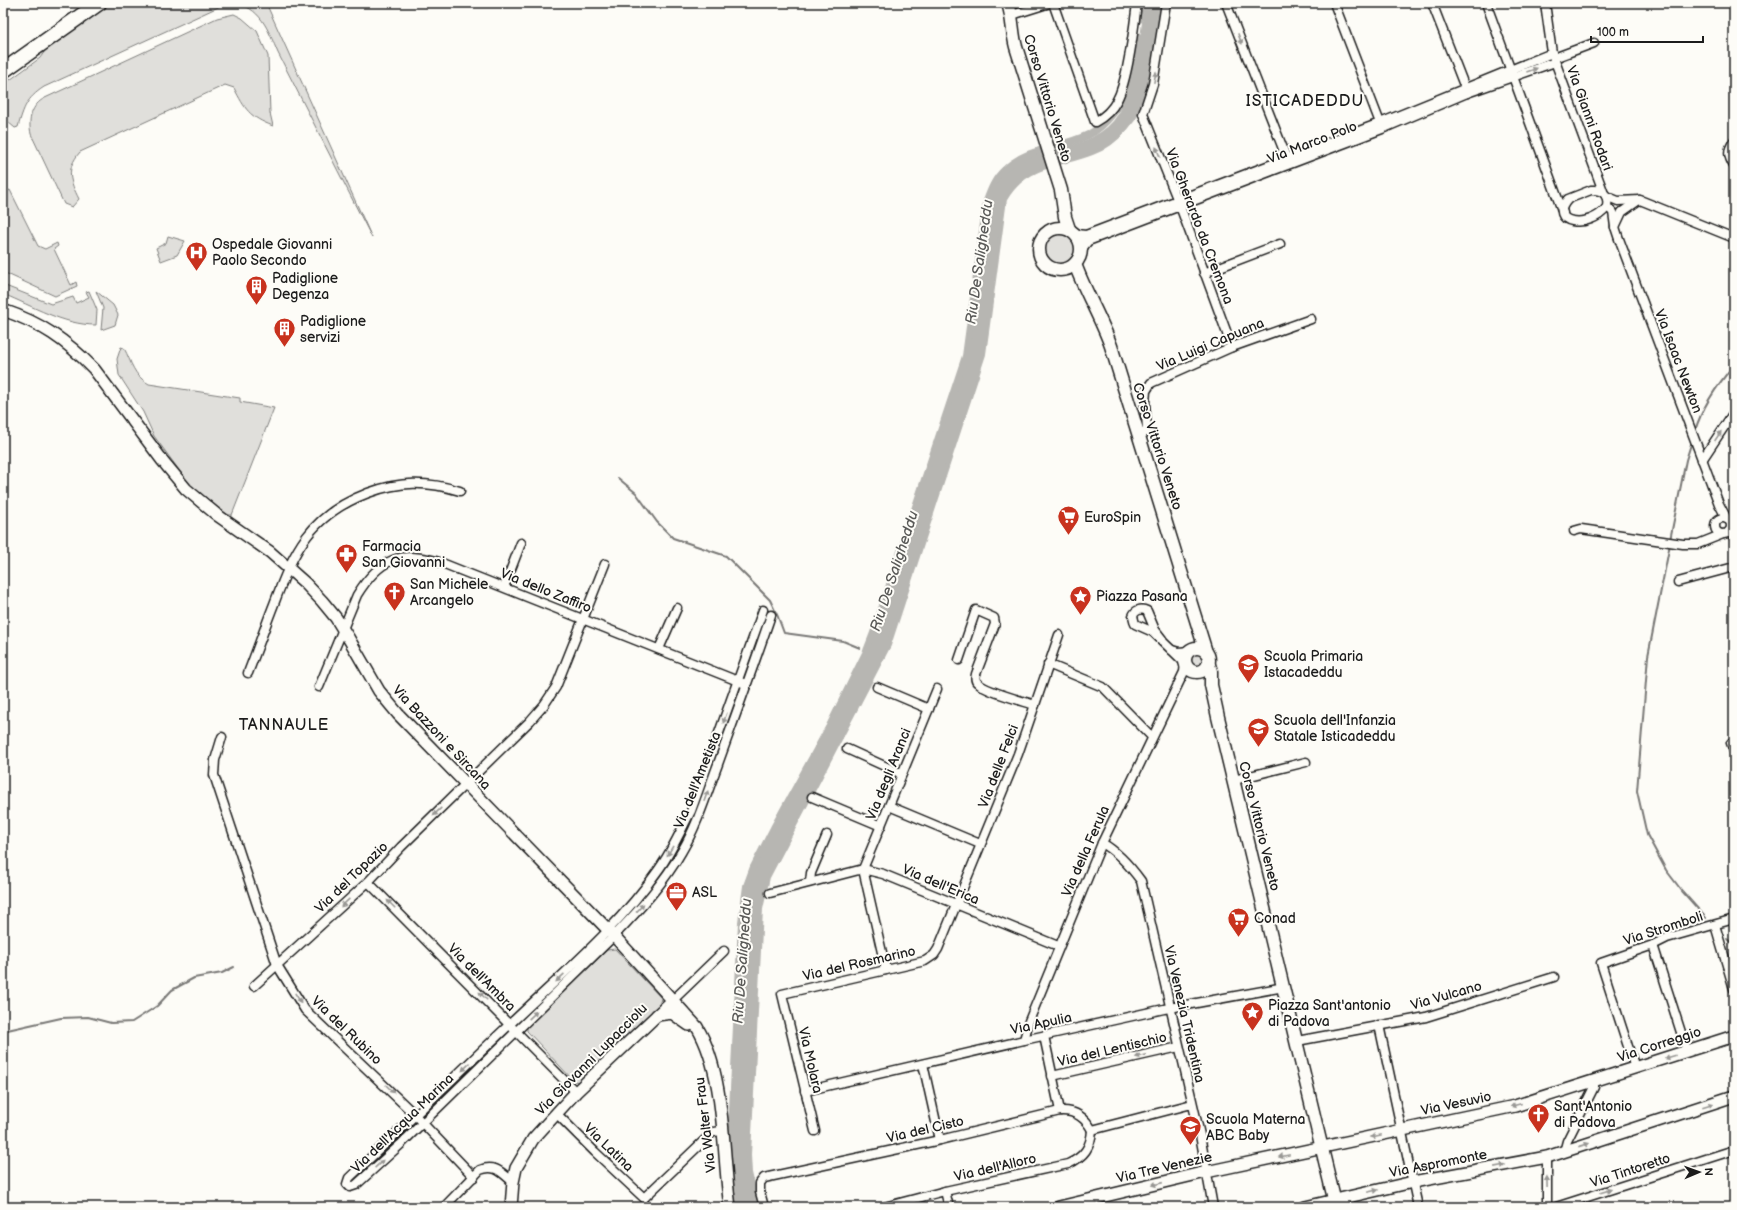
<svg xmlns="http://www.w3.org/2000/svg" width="1737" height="1210" viewBox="0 0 1737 1210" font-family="'Balsamiq Sans',sans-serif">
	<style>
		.green { fill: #e0dfdb; stroke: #7e7e7c }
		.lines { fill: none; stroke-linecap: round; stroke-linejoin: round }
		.stream { stroke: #797876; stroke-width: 2 }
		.canal { stroke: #b7b6b2; stroke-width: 8 }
		.river { stroke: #b7b6b2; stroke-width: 13 }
		.minor-casing { stroke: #1c1c1c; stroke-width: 11 }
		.tertiary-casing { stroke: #1c1c1c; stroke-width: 14 }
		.secondary-casing { stroke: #1c1c1c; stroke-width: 15 }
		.trunk-casing { stroke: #1c1c1c; stroke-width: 17 }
		.minor { stroke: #fdfcf7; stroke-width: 8 }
		.tertiary { stroke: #fdfcf7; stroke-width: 11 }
		.secondary { stroke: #fdfcf7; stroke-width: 12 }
		.trunk { stroke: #fdfcf7; stroke-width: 14 }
		.oneway { fill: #989794 }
		.labels { text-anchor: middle; stroke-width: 4; stroke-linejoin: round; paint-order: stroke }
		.street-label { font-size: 14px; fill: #1c1c1c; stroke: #fdfcf7 }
		.poi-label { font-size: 14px; fill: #1c1c1c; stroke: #fdfcf7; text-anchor: start }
		.water-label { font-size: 15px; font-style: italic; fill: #5a5a58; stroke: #fdfcf7 }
		.quarter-label { font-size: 16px; letter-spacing: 1px; fill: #1c1c1c; stroke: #fdfcf7 }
	</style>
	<rect width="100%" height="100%" fill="#fdfcf7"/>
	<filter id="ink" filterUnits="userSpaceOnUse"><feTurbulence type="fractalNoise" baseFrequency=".025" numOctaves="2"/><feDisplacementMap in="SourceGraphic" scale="8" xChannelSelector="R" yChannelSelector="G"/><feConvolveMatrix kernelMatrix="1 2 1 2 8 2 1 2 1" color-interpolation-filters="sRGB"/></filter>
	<g filter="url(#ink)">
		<g class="green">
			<path d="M 110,3 L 227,3 L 44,87 C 26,99 24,107 18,127 L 15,128 L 8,122 L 3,121 L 3,85 L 40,58 L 49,45 Z"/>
			<path d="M 232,3 L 266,3 L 372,238 L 278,53 C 268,30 261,6 232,3 Z"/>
			<path d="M 234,14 L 242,18 L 257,31 L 268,56 L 270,113 L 273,126 C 249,117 245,109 234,88 L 225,85 L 80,152 C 65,170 70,181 79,199 L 72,207 L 64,204 L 31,134 C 28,120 31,105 45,98 L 217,18 Z"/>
			<polygon points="10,190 38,246 45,249 57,243 58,246 54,249 71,285 76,282 77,286 55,296 3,272 3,193"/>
			<circle cx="1060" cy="249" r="16"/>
			<polygon points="168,236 185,241 177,255 161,261 156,248 166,243"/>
			<path d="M 3,285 L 51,304 L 73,297 L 76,303 L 89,297 L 86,292 L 89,291 L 97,310 L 96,325 C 63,325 33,306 3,294 Z"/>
			<polygon points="96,291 113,305 118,315 115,325 101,330 103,308"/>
			<path d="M 121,347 L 124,348 C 132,363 133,375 149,384 L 240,398 L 240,402 L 274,408 L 232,515 L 228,515 L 190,485 L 154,436 L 143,412 L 119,375 L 117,359 Z"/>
			<circle cx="1197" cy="660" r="8"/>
			<polygon points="615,949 661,998 659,1006 579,1082 574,1081 527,1031 527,1027 607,950"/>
		</g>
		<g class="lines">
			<g class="stream">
				<path d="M 1695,431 C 1702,407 1718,384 1734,365"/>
				<polyline points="618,478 636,493 657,522 673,538 726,556 770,600 778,617 784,633 843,641 860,648"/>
				<polyline points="1670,540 1686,460 1692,441"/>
				<polyline points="1670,544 1648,656 1637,791 1647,835 1666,870 1682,891 1706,918"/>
				<polyline points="870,657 872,661"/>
				<polyline points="1727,939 1734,945"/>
				<polyline points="3,1031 61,1018 88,1017 111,1023 132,1022 157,1006 172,990 194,978 222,973 234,967"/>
			</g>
			<g class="canal">
				<polyline points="1139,19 1141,3"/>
				<path d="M 741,1207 L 734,1181 L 732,1130 L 742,922 L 747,886 L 754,867 L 774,828 L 829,728 L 867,651 L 874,633 L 966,356 L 987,201 C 991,190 995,179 1005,170 C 1027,148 1062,148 1088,135 C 1098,130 1106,122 1113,113 C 1118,107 1124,100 1126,93 C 1132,75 1134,55 1137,36"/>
				<path d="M 756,1207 L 748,1173 L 747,1155 L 759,909 L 766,877 L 887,645 L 982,354 L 1003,199 C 1024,162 1056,165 1092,151 C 1117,142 1137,116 1145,91 L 1159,3"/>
			</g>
			<path class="river" d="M 749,1207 L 741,1175 L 739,1154 L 753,909 L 758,880 L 770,853 L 872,661 L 882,635 L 921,515 L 972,368 L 976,350 L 997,197 C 1000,192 1003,186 1006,181 C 1038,147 1096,162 1124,117 C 1141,90 1147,35 1151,3"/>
			<defs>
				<g id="minor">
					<path d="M 1053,3 L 1095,122 C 1104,117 1112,110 1117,100 C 1128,80 1134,27 1137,3"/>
					<polyline points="1166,3 1153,84 1143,114 1180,206 1232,347"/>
					<polyline points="1226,3 1289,164"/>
					<polyline points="1334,3 1382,128"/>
					<polyline points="1432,3 1467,93"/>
					<polyline points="1486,3 1563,213"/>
					<polyline points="1545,3 1552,53 1603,191"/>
					<polyline points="1012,15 1050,3"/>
					<polyline points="1554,58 1594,43"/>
					<path d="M 1734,141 C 1727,151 1728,156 1734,166"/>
					<path d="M 1591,190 C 1603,189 1609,195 1607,207 C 1589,231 1546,223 1568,199 Z"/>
					<polyline points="1606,196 1618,201 1640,200 1734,238"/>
					<polyline points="1607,207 1613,212 1615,227 1619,239 1719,504 1727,519"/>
					<polyline points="1615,227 1622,212 1639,200"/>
					<polyline points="1076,234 1086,235 1380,123 1552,53"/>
					<polyline points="1081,250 1088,241 1382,129 1467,93 1555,62"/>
					<polyline points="1204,273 1280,244"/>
					<polyline points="1140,436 1146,432 1147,428 1145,403 1146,391 1151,383 1232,347 1311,319"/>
					<polyline points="1702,460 1734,412"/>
					<circle cx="1723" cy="526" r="8"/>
					<polyline points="1574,531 1581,529 1683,544 1698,544 1723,534"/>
					<polyline points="1729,531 1734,537"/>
					<polyline points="1678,582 1734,567"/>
					<polyline points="504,587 521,543"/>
					<path d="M 763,610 L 691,811 C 681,830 672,851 659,869 C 617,929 561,975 509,1025 C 455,1076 403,1128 349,1178 L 347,1184 L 350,1187 L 356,1185 L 400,1145 L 614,936 C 639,910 664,883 682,851 C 698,824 707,793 718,764 C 736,714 754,665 771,615"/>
					<polyline points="659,649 677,608"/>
					<polyline points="1172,650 1179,652 1189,651"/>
					<path d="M 959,660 L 976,610 L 994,618 L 995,624 L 976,674 C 975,678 975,681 978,683 C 984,691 1023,701 1035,705"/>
					<polyline points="1048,664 1103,687 1152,737"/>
					<path d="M 248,673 C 257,650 265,627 274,604 C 294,550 310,515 368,493 C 400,481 427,481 460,491"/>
					<path d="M 319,687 L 357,595 C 379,559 401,549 442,563 L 743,683"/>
					<polyline points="877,687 929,709"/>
					<polyline points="222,737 215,760 214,775 277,965 305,1010 413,1113 474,1177"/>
					<polyline points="1734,742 1731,743 1734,751"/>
					<polyline points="847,749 902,774"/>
					<polyline points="1234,780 1306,762"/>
					<polyline points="812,797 881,826"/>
					<polyline points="889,806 980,844"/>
					<path d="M 1102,843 C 1118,852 1130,866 1141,881 L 1200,1135 L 1213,1207"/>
					<polyline points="368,882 576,1092"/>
					<polyline points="810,882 811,873 827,835"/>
					<polyline points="770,893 863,869 883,874 1058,946"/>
					<polyline points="1715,925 1734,989"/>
					<polyline points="1653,945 1687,1051"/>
					<polyline points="886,970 863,869 937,689"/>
					<polyline points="254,986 368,882 401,847 530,721 544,705 556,687 605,564"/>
					<polyline points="673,1000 724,951"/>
					<polyline points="1379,1025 1418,1207"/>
					<polyline points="1044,1036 1060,1111"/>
					<path d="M 1024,1040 L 1029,1021 L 1102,843 L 1184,672 L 1185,663 L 1153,632 L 1135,624 L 1133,616 C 1135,610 1141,608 1147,611 L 1155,630 L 1162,639"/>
					<polyline points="1297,1041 1426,1017 1554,977"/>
					<polyline points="923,1064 940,1140"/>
					<polyline points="1635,1068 1601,963 1653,945 1667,938 1734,919"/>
					<polyline points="1052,1076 1179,1047"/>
					<polyline points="805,1091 1024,1040 1164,1009 1284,987"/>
					<polyline points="556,1113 595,1152 644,1198 713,1132 722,1131"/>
					<polyline points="1092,1130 1192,1104"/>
					<polyline points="815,1131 782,994 925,961 934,955 938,949 956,905 1018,754 1059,635"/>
					<polyline points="1564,1152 1567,1141 1594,1087 1594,1081"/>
					<polyline points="1547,1157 1547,1207"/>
					<polyline points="945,1191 949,1207"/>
					<path d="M 444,1207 L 480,1170 C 495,1164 501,1172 513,1182"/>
					<path d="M 764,1207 L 760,1192 L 760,1183 L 764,1178 L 940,1140 L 1060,1111 C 1075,1110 1085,1117 1092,1130"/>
					<path d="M 884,1207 L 945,1191 L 1068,1164 C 1084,1157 1091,1147 1092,1130"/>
					<polyline points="1556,1207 1734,1150"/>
				</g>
				<g id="tertiary">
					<path d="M 3,310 C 41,323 66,340 94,369 L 162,460 L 186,489 L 217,515 L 270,552 L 305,583 L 322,601 L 336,618 L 349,639 L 379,691 L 398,714 L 614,936 L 697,1027 C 726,1076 722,1151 730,1207"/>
					<polyline points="657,1015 672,1013 689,1025"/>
					<polyline points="511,1207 513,1182 516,1168 533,1139 576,1092 673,1000"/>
					<polyline points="1059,1207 1206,1172 1515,1106 1734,1036"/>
					<polyline points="1305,1207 1413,1182 1547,1157 1734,1096"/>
				</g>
				<g id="secondary">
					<path d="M 1008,3 C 1013,18 1012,33 1016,47 L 1061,190 L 1065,217 L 1069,229"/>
					<circle cx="1060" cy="249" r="21"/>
					<path d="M 1075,264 C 1085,292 1101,318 1111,346 L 1206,652"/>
					<circle cx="1197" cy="660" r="12"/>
					<polyline points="1209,665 1211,671 1211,685 1218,717 1336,1207"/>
				</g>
				<polyline id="trunk" points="3,71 99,3"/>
			</defs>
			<use href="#minor" class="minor-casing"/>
			<use href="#tertiary" class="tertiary-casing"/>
			<use href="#secondary" class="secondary-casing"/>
			<use href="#trunk" class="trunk-casing"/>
			<use href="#minor" class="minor"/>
			<use href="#tertiary" class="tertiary"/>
			<use href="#secondary" class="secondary"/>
			<use href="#trunk" class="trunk"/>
		</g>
		<defs><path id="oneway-solid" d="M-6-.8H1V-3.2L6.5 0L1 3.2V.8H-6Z"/></defs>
		<g class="oneway">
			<use href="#oneway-solid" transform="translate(1240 39) rotate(69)"/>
			<use href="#oneway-solid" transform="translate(1532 70) rotate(-20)"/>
			<use href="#oneway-solid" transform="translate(1155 77) rotate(-79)"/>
			<use href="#oneway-solid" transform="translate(1158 152) rotate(-112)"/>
			<use href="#oneway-solid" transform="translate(1718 436) rotate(-56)"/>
			<use href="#oneway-solid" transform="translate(725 718) rotate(110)"/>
			<use href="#oneway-solid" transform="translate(706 796) rotate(-70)"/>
			<use href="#oneway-solid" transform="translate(437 812) rotate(136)"/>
			<use href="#oneway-solid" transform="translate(670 851) rotate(121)"/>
			<use href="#oneway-solid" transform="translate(345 903) rotate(137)"/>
			<use href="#oneway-solid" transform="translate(391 904) rotate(-135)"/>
			<use href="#oneway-solid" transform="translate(640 908) rotate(-48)"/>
			<use href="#oneway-solid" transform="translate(560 978) rotate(137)"/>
			<use href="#oneway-solid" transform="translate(483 996) rotate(-135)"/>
			<use href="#oneway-solid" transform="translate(298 998) rotate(58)"/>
			<use href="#oneway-solid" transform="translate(533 1015) rotate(-44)"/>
			<use href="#oneway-solid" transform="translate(1141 1056) rotate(167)"/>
			<use href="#oneway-solid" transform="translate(1670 1057) rotate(163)"/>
			<use href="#oneway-solid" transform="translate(466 1067) rotate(136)"/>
			<use href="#oneway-solid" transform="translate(390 1089) rotate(45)"/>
			<use href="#oneway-solid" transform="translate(1516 1105) rotate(165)"/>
			<use href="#oneway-solid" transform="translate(1708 1105) rotate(-18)"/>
			<use href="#oneway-solid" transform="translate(1376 1136) rotate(168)"/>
			<use href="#oneway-solid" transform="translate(1584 1145) rotate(-18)"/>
			<use href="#oneway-solid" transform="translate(1284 1156) rotate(168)"/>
			<use href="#oneway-solid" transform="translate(379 1164) rotate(-43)"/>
			<use href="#oneway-solid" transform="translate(1500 1166) rotate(-11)"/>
			<use href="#oneway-solid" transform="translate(1547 1182) rotate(-91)"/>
			<use href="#oneway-solid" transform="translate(1157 1184) rotate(167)"/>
			<use href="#oneway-solid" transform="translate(1373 1191) rotate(-12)"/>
			<use href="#oneway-solid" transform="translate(1606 1191) rotate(-18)"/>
		</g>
	</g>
	<defs>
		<symbol id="hospital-pin" viewBox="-11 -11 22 30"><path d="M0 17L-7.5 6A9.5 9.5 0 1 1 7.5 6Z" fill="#c8321e" stroke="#fdfcf7"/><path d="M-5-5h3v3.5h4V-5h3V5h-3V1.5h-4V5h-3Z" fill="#fff"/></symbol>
		<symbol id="building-pin" viewBox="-11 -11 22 30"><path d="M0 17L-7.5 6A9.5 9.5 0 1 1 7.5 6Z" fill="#c8321e" stroke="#fdfcf7"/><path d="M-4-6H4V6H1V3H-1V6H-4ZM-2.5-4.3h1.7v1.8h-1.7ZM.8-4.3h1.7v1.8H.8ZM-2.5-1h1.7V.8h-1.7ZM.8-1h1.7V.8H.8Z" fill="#fff"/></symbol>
		<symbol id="supermarket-pin" viewBox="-11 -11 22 30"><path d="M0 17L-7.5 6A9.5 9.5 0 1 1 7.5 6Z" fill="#c8321e" stroke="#fdfcf7"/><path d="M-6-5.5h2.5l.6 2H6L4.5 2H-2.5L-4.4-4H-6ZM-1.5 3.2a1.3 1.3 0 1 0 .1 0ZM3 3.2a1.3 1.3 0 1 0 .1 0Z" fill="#fff"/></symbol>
		<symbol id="pharmacy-pin" viewBox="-11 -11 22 30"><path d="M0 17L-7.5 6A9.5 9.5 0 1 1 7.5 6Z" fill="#c8321e" stroke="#fdfcf7"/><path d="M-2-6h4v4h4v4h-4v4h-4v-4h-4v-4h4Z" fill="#fff"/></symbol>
		<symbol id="church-pin" viewBox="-11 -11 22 30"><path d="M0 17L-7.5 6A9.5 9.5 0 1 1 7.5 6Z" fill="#c8321e" stroke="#fdfcf7"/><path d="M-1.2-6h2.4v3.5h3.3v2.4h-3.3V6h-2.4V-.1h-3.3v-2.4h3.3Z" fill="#fff"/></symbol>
		<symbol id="sight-pin" viewBox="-11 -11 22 30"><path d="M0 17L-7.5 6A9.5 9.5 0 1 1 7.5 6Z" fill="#c8321e" stroke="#fdfcf7"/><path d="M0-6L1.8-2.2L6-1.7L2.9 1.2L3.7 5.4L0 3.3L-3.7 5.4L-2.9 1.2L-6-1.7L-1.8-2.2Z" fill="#fff"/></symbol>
		<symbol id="school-pin" viewBox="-11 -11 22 30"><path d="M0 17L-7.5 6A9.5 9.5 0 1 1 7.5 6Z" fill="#c8321e" stroke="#fdfcf7"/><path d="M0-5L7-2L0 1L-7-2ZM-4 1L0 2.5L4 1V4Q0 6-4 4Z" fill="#fff"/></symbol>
		<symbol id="office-pin" viewBox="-11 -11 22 30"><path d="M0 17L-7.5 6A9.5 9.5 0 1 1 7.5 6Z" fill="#c8321e" stroke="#fdfcf7"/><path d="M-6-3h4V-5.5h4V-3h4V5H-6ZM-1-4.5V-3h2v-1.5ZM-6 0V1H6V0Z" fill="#fff"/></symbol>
	</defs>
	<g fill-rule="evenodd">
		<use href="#hospital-pin" x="184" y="240" width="25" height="34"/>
		<use href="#building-pin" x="244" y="274" width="25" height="34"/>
		<use href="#building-pin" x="272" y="316" width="25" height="34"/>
		<use href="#supermarket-pin" x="1056" y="504" width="25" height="34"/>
		<use href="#pharmacy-pin" x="334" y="542" width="25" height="34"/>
		<use href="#church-pin" x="382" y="580" width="25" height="34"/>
		<use href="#sight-pin" x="1068" y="584" width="25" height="34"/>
		<use href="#school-pin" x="1236" y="652" width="25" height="34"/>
		<use href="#school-pin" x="1246" y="716" width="25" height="34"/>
		<use href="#office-pin" x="664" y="880" width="25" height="34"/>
		<use href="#supermarket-pin" x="1226" y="906" width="25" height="34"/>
		<use href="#sight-pin" x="1240" y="1000" width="25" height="34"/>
		<use href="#church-pin" x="1526" y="1102" width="25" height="34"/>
		<use href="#school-pin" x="1178" y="1114" width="25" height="34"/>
	</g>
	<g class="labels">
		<g class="street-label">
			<text transform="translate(1048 98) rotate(73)" y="5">Corso Vittorio Veneto</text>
			<text transform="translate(1590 118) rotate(70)" y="5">Via Gianni Rodari</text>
			<text transform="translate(1312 142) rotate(-21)" y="5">Via Marco Polo</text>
			<text transform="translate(1200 226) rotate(69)" y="5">Via Gherardo da Cremona</text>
			<text transform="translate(1210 344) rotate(-23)" y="5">Via Luigi Capuana</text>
			<text transform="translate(1679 361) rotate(69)" y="5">Via Isaac Newton</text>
			<text transform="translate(1158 446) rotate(72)" y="5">Corso Vittorio Veneto</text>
			<text transform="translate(546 590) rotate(22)" y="5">Via dello Zaffiro</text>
			<text transform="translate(442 737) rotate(47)" y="5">Via Bazzoni e Sircana</text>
			<text transform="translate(998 766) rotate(-69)" y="5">Via delle Felci</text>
			<text transform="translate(888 774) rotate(-68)" y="5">Via degli Aranci</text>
			<text transform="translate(697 780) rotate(-68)" y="5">Via dell'Ametista</text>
			<text transform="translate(1260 826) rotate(76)" y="5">Corso Vittorio Veneto</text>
			<text transform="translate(1085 851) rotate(-66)" y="5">Via della Ferula</text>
			<text transform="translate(351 877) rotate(-44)" y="5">Via del Topazio</text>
			<text transform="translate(941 884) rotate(23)" y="5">Via dell'Erica</text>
			<text transform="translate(1663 928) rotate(-18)" y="5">Via Stromboli</text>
			<text transform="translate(859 963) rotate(-13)" y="5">Via del Rosmarino</text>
			<text transform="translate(482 977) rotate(45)" y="5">Via dell'Ambra</text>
			<text transform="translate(1446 995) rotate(-16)" y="5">Via Vulcano</text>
			<text transform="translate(1185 1014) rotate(77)" y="5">Via Venezia Tridentina</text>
			<text transform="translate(1041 1023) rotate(-12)" y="5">Via Apulia</text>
			<text transform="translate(347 1030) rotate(44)" y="5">Via del Rubino</text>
			<text transform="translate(1659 1044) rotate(-18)" y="5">Via Correggio</text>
			<text transform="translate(1112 1049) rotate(-13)" y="5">Via del Lentischio</text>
			<text transform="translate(591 1059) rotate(-45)" y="5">Via Giovanni Lupacciolu</text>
			<text transform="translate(811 1060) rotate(77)" y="5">Via Molara</text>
			<text transform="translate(1456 1103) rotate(-12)" y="5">Via Vesuvio</text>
			<text transform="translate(402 1123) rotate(-44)" y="5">Via dell'Acqua Marina</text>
			<text transform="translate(705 1125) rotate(-97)" y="5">Via Walter Frau</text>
			<text transform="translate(925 1129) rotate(-13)" y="5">Via del Cisto</text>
			<text transform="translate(609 1147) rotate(44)" y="5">Via Latina</text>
			<text transform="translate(1438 1163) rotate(-11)" y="5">Via Aspromonte</text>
			<text transform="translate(995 1167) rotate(-13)" y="5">Via dell'Alloro</text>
			<text transform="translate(1164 1167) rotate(-13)" y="5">Via Tre Venezie</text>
			<text transform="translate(1630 1170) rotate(-18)" y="5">Via Tintoretto</text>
		</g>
		<g class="poi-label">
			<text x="212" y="249">Ospedale Giovanni<tspan x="212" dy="16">Paolo Secondo</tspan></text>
			<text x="272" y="283">Padiglione<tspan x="272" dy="16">Degenza</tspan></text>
			<text x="300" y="326">Padiglione<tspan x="300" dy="16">servizi</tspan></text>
			<text x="1084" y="522">EuroSpin</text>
			<text x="362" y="551">Farmacia<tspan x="362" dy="16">San Giovanni</tspan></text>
			<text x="410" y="589">San Michele<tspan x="410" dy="16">Arcangelo</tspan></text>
			<text x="1096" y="601">Piazza Pasana</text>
			<text x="1264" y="661">Scuola Primaria<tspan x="1264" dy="16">Istacadeddu</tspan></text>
			<text x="1274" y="725">Scuola dell'Infanzia<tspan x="1274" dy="16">Statale Isticadeddu</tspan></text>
			<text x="692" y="897">ASL</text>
			<text x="1254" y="923">Conad</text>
			<text x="1268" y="1010">Piazza Sant'antonio<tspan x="1268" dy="16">di Padova</tspan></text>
			<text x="1554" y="1111">Sant'Antonio<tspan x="1554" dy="16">di Padova</tspan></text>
			<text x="1206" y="1124">Scuola Materna<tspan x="1206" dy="16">ABC Baby</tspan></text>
		</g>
		<g class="water-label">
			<text transform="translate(979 262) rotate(-82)" y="5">Riu De Saligheddu</text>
			<text transform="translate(894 571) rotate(-72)" y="5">Riu De Saligheddu</text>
			<text transform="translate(742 961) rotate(-86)" y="5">Riu De Saligheddu</text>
		</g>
		<g class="quarter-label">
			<text x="1305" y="106">ISTICADEDDU</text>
			<text x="284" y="730">TANNAULE</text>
		</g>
	</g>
	<rect width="1737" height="1210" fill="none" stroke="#fdfcf7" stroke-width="16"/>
	<rect x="8" y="8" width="1721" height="1194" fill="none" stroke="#1c1c1c" stroke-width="1.5" filter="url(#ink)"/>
	<g transform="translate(1699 1172) rotate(88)" stroke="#fdfcf7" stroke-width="3" paint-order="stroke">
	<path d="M0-3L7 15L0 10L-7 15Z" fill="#1c1c1c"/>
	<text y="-6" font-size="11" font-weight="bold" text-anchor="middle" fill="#1c1c1c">N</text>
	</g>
	<path d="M1591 36v6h112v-6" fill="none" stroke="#1c1c1c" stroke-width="2"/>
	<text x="1597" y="36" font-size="12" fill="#1c1c1c" stroke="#fdfcf7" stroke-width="3" paint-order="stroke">100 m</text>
</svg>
